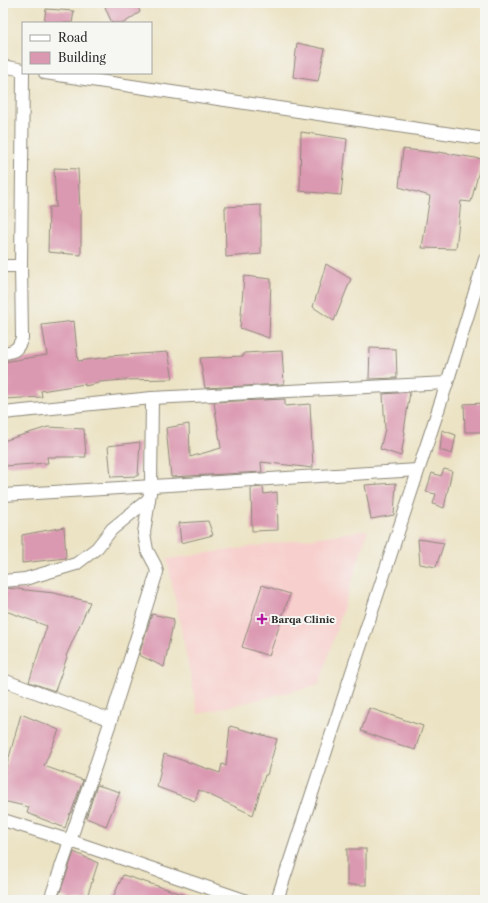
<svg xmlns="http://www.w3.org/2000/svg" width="488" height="903" viewBox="0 0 488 903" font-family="'Libre Caslon Text',serif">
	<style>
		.built { fill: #f7d0cd }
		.building { fill: #db99b1 }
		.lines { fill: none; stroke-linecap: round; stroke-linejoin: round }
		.street-casing { stroke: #8c8778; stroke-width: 14 }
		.street { stroke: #fff; stroke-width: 12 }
		.poi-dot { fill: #b5179e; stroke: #f6f6f2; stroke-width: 1.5 }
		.labels { text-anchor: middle; stroke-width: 4; stroke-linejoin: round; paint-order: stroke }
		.poi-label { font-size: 10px; font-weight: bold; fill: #2b2b2b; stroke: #f6f6f2; text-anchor: start }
	</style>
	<rect width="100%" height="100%" fill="#f6f6f2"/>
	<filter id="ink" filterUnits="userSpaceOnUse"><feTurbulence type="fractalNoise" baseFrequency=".025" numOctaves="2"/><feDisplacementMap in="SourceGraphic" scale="8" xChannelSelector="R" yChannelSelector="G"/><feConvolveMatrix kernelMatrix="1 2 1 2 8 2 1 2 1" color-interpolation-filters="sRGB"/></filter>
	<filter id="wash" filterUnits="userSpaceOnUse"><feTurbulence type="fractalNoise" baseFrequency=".012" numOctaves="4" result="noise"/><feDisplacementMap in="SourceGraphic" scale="16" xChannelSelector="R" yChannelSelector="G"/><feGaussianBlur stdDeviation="0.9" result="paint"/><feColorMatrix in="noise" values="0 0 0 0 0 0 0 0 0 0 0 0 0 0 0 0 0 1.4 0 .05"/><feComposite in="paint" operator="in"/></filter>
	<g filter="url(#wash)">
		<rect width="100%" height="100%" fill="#ece3c4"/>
		<polygon class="built" points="368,530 319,685 198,714 167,559"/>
		<g id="blocks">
			<g class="building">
				<polygon points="114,3 137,3 140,12 124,23 112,23 105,7"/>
				<polygon points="46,9 74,11 72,23 44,23"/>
				<polygon points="297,43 325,49 318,81 293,77"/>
				<polygon points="301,132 347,139 341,195 300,191"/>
				<polygon points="403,149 438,153 438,152 482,159 471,202 461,201 456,249 422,248 430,196 399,187"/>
				<polygon points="54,168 78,169 80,210 81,210 81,255 48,252 49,207 56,207"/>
				<polygon points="261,205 261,254 226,257 225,207"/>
				<polygon points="326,264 351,279 334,321 313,307"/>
				<polygon points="244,276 271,279 269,338 240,328"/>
				<polygon points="74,321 78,361 109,357 109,356 168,352 173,379 123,380 99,382 99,383 85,386 85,384 41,391 42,397 3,399 3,362 47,355 42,325"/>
				<polygon points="370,348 396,349 397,378 369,379"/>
				<polygon points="282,351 284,384 205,388 200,358 244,356 244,353"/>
				<polygon points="410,392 404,431 405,432 401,456 380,449 385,429 383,394"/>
				<polygon points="285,399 285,406 310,404 313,468 261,462 262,472 171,477 166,428 189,424 190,457 221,448 214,402"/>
				<polygon points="485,403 485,432 465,432 464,404"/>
				<polygon points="48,427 84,429 86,457 47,457 48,463 4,466 3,441"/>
				<polygon points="442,430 456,435 452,454 440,450"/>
				<polygon points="140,442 138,476 111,477 108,446"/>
				<polygon points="444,469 452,471 444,508 433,504 436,494 426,492 432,473 441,476"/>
				<polygon points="396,483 394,515 371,519 365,485"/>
				<polygon points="263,487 264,494 277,492 278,530 252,531 251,488"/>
				<polygon points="208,521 213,535 181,543 179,523"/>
				<polygon points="64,527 66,558 22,563 22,535"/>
				<polygon points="418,539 444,543 436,567 420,564"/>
				<polygon points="262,585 290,594 269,656 242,647"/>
				<polygon points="7,588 54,593 90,602 66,656 67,657 55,691 29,682 47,626 3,610 3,599"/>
				<polygon points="152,614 174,619 164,667 139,655"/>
				<polygon points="369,708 423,726 415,750 361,731"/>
				<polygon points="21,714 59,730 44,766 83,780 71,813 70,813 65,828 27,813 29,807 3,801 3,779"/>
				<polygon points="230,726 277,739 267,775 265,775 253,815 199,790 195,801 157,787 164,754 220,773 222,764 226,766"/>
				<polygon points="97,785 120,792 106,826 86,818"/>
				<rect x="347" y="849" width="19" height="36"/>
				<polygon points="74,852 98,863 86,900 70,900 59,895"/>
				<polygon points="123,875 192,897 191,900 112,900"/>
			</g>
		</g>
	</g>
	<g filter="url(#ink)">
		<use href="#blocks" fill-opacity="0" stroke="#8c8778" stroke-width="1"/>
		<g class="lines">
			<defs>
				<g id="street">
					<polyline points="3,66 23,70"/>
					<polyline points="45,73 485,139"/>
					<polyline points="3,266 21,266"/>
					<path d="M 3,353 C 15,352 18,349 22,338 L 21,266 L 23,73"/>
					<polyline points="3,413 152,398 447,383"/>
					<polyline points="3,495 418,470"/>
					<polyline points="3,581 25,579 76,564 97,548 112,529 149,499"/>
					<polyline points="3,680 111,720"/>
					<polyline points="3,820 71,841 244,900"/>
					<polyline points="50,900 111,720 157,572 155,565 147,550 144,533 151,486 152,398"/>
					<polyline points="277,900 447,383 485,259"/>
				</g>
			</defs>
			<use href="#street" class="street-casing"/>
			<use href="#street" class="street"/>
		</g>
	</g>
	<path class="poi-dot" d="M260 613h4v4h4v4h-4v4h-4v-4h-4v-4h4z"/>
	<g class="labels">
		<g class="poi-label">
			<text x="271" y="623">Barqa Clinic</text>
		</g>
	</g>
	<rect width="488" height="903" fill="none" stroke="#f6f6f2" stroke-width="16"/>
	<rect x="22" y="22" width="130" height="52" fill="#f6f6f2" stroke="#a5a5a2"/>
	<rect x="30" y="35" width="20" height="6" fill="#ffffff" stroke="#a5a5a2"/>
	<text x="58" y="42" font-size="12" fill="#2b2b2b">Road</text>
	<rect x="30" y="52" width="20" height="12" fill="#db99b1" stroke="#a5a5a2"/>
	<text x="58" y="62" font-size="12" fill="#2b2b2b">Building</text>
</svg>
